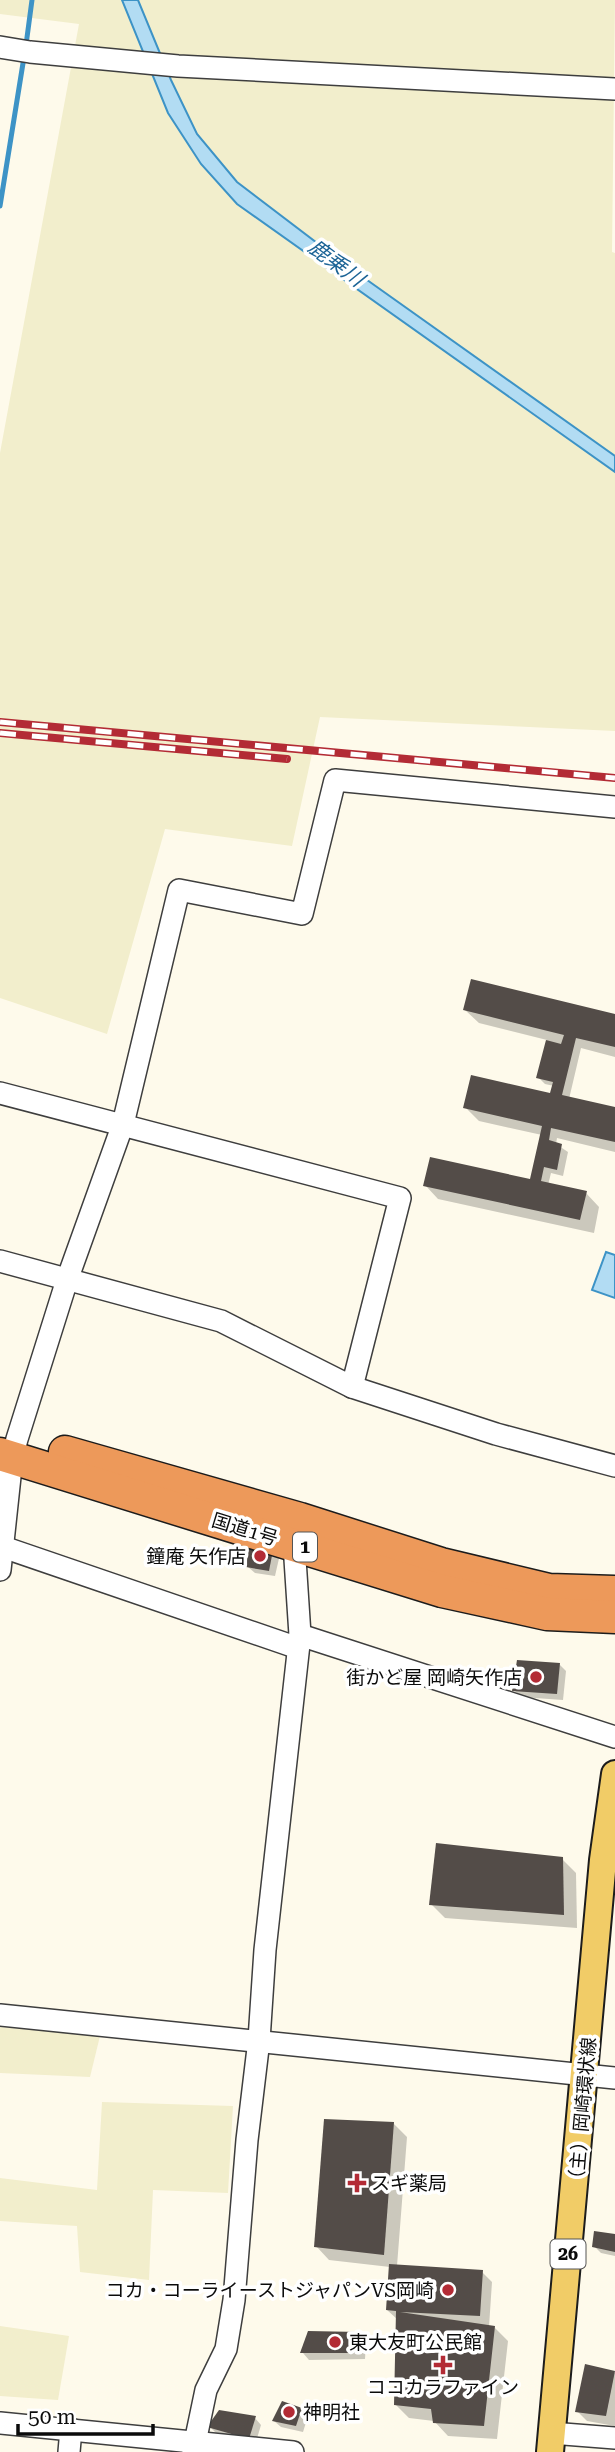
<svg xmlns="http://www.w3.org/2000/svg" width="615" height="2452" viewBox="0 0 615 2452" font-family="'Roboto Serif','Noto Sans JP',serif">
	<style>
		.farmland { fill: #f2eecc }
		.water { fill: #b2dcf3; stroke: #3d93c6; stroke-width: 2 }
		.shadow { fill: #0003 }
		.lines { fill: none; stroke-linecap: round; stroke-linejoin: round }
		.stream { stroke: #3d93c6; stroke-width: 5 }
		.building { fill: #534c48 }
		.minor-casing { stroke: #3e3e3e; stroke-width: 24 }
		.major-casing { stroke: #1c1c1c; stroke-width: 30 }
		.highway-casing { stroke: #1c1c1c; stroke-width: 35 }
		.minor { stroke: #fff; stroke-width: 21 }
		.major { stroke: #f1cc67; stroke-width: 26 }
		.highway { stroke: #ed995a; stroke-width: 32 }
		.rail-casing { stroke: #b32b35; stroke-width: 8 }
		.rail { stroke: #fff; stroke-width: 5; stroke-dasharray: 16; stroke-linecap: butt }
		.poi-dot { fill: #b32b35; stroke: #fff; stroke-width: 2.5 }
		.labels { text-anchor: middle; stroke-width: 7; stroke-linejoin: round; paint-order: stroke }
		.shield { fill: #fff; stroke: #545454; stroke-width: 2 }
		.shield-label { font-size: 18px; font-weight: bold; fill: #0b0b0b }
		.street-label { font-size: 19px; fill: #0b0b0b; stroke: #fff }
		.poi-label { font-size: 19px; fill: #0b0b0b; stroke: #fff; text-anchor: end }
		.water-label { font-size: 21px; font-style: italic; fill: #1c6496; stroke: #fff }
	</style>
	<rect width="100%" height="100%" fill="#fefaeb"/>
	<g class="farmland">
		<polygon points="0,0 615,0 612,252 615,253 615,731 320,717 292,846 165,829 107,1034 0,998 0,453 79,24 0,14"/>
		<polygon points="0,2027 100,2036 90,2077 0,2073"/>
		<polygon points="102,2102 233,2106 228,2193 153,2190 149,2280 80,2272 77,2226 0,2221 0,2178 97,2190"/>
		<polygon points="0,2326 69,2336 58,2400 0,2396"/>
	</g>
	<g class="water">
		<polygon points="122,0 138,0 171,80 197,134 237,182 346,265 615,456 615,472 237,204 201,164 168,113"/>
		<polygon points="606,1252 615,1255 615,1298 592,1290"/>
	</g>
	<g class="shadow">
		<polygon points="465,1010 615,1015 615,1057 581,1048 569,1099 615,1109 615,1152 557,1138 556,1144 568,1152 563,1176 551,1173 548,1185 586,1193 599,1207 594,1233 438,1199 425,1185 531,1181 542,1135 479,1121 465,1107 551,1095 554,1086 545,1084 538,1077 547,1040 479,1023"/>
		<polygon points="273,1547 280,1554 275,1576 255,1573 248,1567"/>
		<polygon points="559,1664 566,1671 563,1700 521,1697 514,1690"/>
		<polygon points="562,1859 576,1873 577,1928 445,1918 431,1904"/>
		<polygon points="393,2123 407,2137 397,2266 482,2272 492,2282 489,2327 494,2327 508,2341 497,2439 448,2436 434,2421 409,2418 395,2404 397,2319 387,2310 390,2267 329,2260 316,2246"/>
		<polygon points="615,2236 615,2256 601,2253 594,2246"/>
		<polygon points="360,2334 366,2341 365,2359 309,2360 303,2353"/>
		<polygon points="586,2366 615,2373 615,2426 587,2421 577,2411"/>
		<polygon points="301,2409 308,2416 303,2432 281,2427 274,2421"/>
		<polygon points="255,2418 261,2425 255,2445 216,2433 210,2427"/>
	</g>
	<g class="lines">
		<g class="stream">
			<polyline points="26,45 32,0"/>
			<polyline points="0,206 24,57"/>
		</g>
	</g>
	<g class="building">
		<polygon points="471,979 615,1014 615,1047 576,1038 562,1095 615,1107 615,1142 551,1128 549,1140 562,1144 557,1170 544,1167 541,1181 587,1191 580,1220 423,1186 430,1157 530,1179 542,1126 463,1108 471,1075 550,1093 553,1082 536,1078 546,1040 561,1044 564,1035 463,1010"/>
		<polygon points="250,1539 274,1545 269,1571 246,1567"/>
		<polygon points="517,1660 560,1663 557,1694 512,1691"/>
		<polygon points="436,1843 563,1857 564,1915 429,1905"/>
		<polygon points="324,2119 394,2122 384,2255 314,2247"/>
		<polygon points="594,2231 615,2234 615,2252 592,2247"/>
		<polygon points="389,2264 483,2270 480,2316 400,2312 495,2326 484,2426 433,2423 431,2409 394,2405 396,2311 386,2310"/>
		<polygon points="308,2331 360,2332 359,2353 300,2353"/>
		<polygon points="585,2364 615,2371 606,2416 575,2412"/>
		<polygon points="282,2401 302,2408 296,2426 272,2421"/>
		<polygon points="219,2410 256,2416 249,2439 207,2427"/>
	</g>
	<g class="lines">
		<defs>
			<g id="minor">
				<polyline points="0,47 30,52 178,66 615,89"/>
				<polyline points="0,1093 400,1198 352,1387"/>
				<polyline points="0,1261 221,1321 352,1387 496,1434 615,1466"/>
				<polyline points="0,1546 298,1648"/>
				<polyline points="0,1570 12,1458 17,1439 67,1280 123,1124 179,890 302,914 335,780 615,807"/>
				<polyline points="300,1635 615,1737"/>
				<polyline points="0,2015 615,2078"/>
				<polyline points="0,2423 293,2452"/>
				<polyline points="551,2433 615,2438"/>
				<polyline points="69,2452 71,2429"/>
				<polyline points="193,2452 206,2390 226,2349 234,2300 247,2140 259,2040 265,1950 300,1635 294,1544 296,1534"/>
			</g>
			<polyline id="major" points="550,2452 603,1860 615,1774"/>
			<g id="highway">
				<polyline points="65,1452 300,1519 441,1564 549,1590 615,1592"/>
				<polyline points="0,1454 442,1591 547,1614 615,1617"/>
			</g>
		</defs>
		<use href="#minor" class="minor-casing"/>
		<use href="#major" class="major-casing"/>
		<use href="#highway" class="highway-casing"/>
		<use href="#minor" class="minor"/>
		<use href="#major" class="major"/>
		<use href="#highway" class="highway"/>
		<defs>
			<g id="rail">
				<polyline points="0,722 615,778"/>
				<polyline points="0,733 287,759"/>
			</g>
		</defs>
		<use href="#rail" class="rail-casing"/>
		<use href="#rail" class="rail"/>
	</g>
	<g class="poi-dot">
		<circle cx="260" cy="1556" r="7"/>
		<circle cx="536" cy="1677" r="7"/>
		<path d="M353.5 2172.5h7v7h7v7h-7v7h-7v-7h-7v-7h7z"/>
		<circle cx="448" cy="2290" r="7"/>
		<circle cx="335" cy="2342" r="7"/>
		<path d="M439.5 2354.5h7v7h7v7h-7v7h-7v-7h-7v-7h7z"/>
		<circle cx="289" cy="2412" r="7"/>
	</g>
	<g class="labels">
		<g class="shield">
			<rect x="293" y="1532.5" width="24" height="29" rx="5"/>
			<rect x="550.5" y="2239.5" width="35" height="29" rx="5"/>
		</g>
		<g class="shield-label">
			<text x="305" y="1553">1</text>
			<text x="568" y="2260">26</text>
		</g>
		<g class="street-label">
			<text transform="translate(245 1529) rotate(17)" y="7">国道1号</text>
			<text transform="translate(582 2113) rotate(-85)" y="7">（主）岡崎環状線</text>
		</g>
		<g class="poi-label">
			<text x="246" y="1563">鐘庵 矢作店</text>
			<text x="522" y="1684">街かど屋 岡崎矢作店</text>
			<text x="371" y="2190" text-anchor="start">スギ薬局</text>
			<text x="434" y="2297">コカ・コーライーストジャパンVS岡崎</text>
			<text x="349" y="2349" text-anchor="start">東大友町公民館</text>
			<text x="443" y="2394" text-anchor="middle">ココカラファイン</text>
			<text x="303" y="2419" text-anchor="start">神明社</text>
		</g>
		<g class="water-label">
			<text transform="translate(336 263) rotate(37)" y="7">鹿乗川</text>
		</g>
	</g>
	<path d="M18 2424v10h135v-10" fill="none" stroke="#0b0b0b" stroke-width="3.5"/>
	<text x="28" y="2424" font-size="21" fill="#0b0b0b" stroke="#ffffff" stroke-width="5" paint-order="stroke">50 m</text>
</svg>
